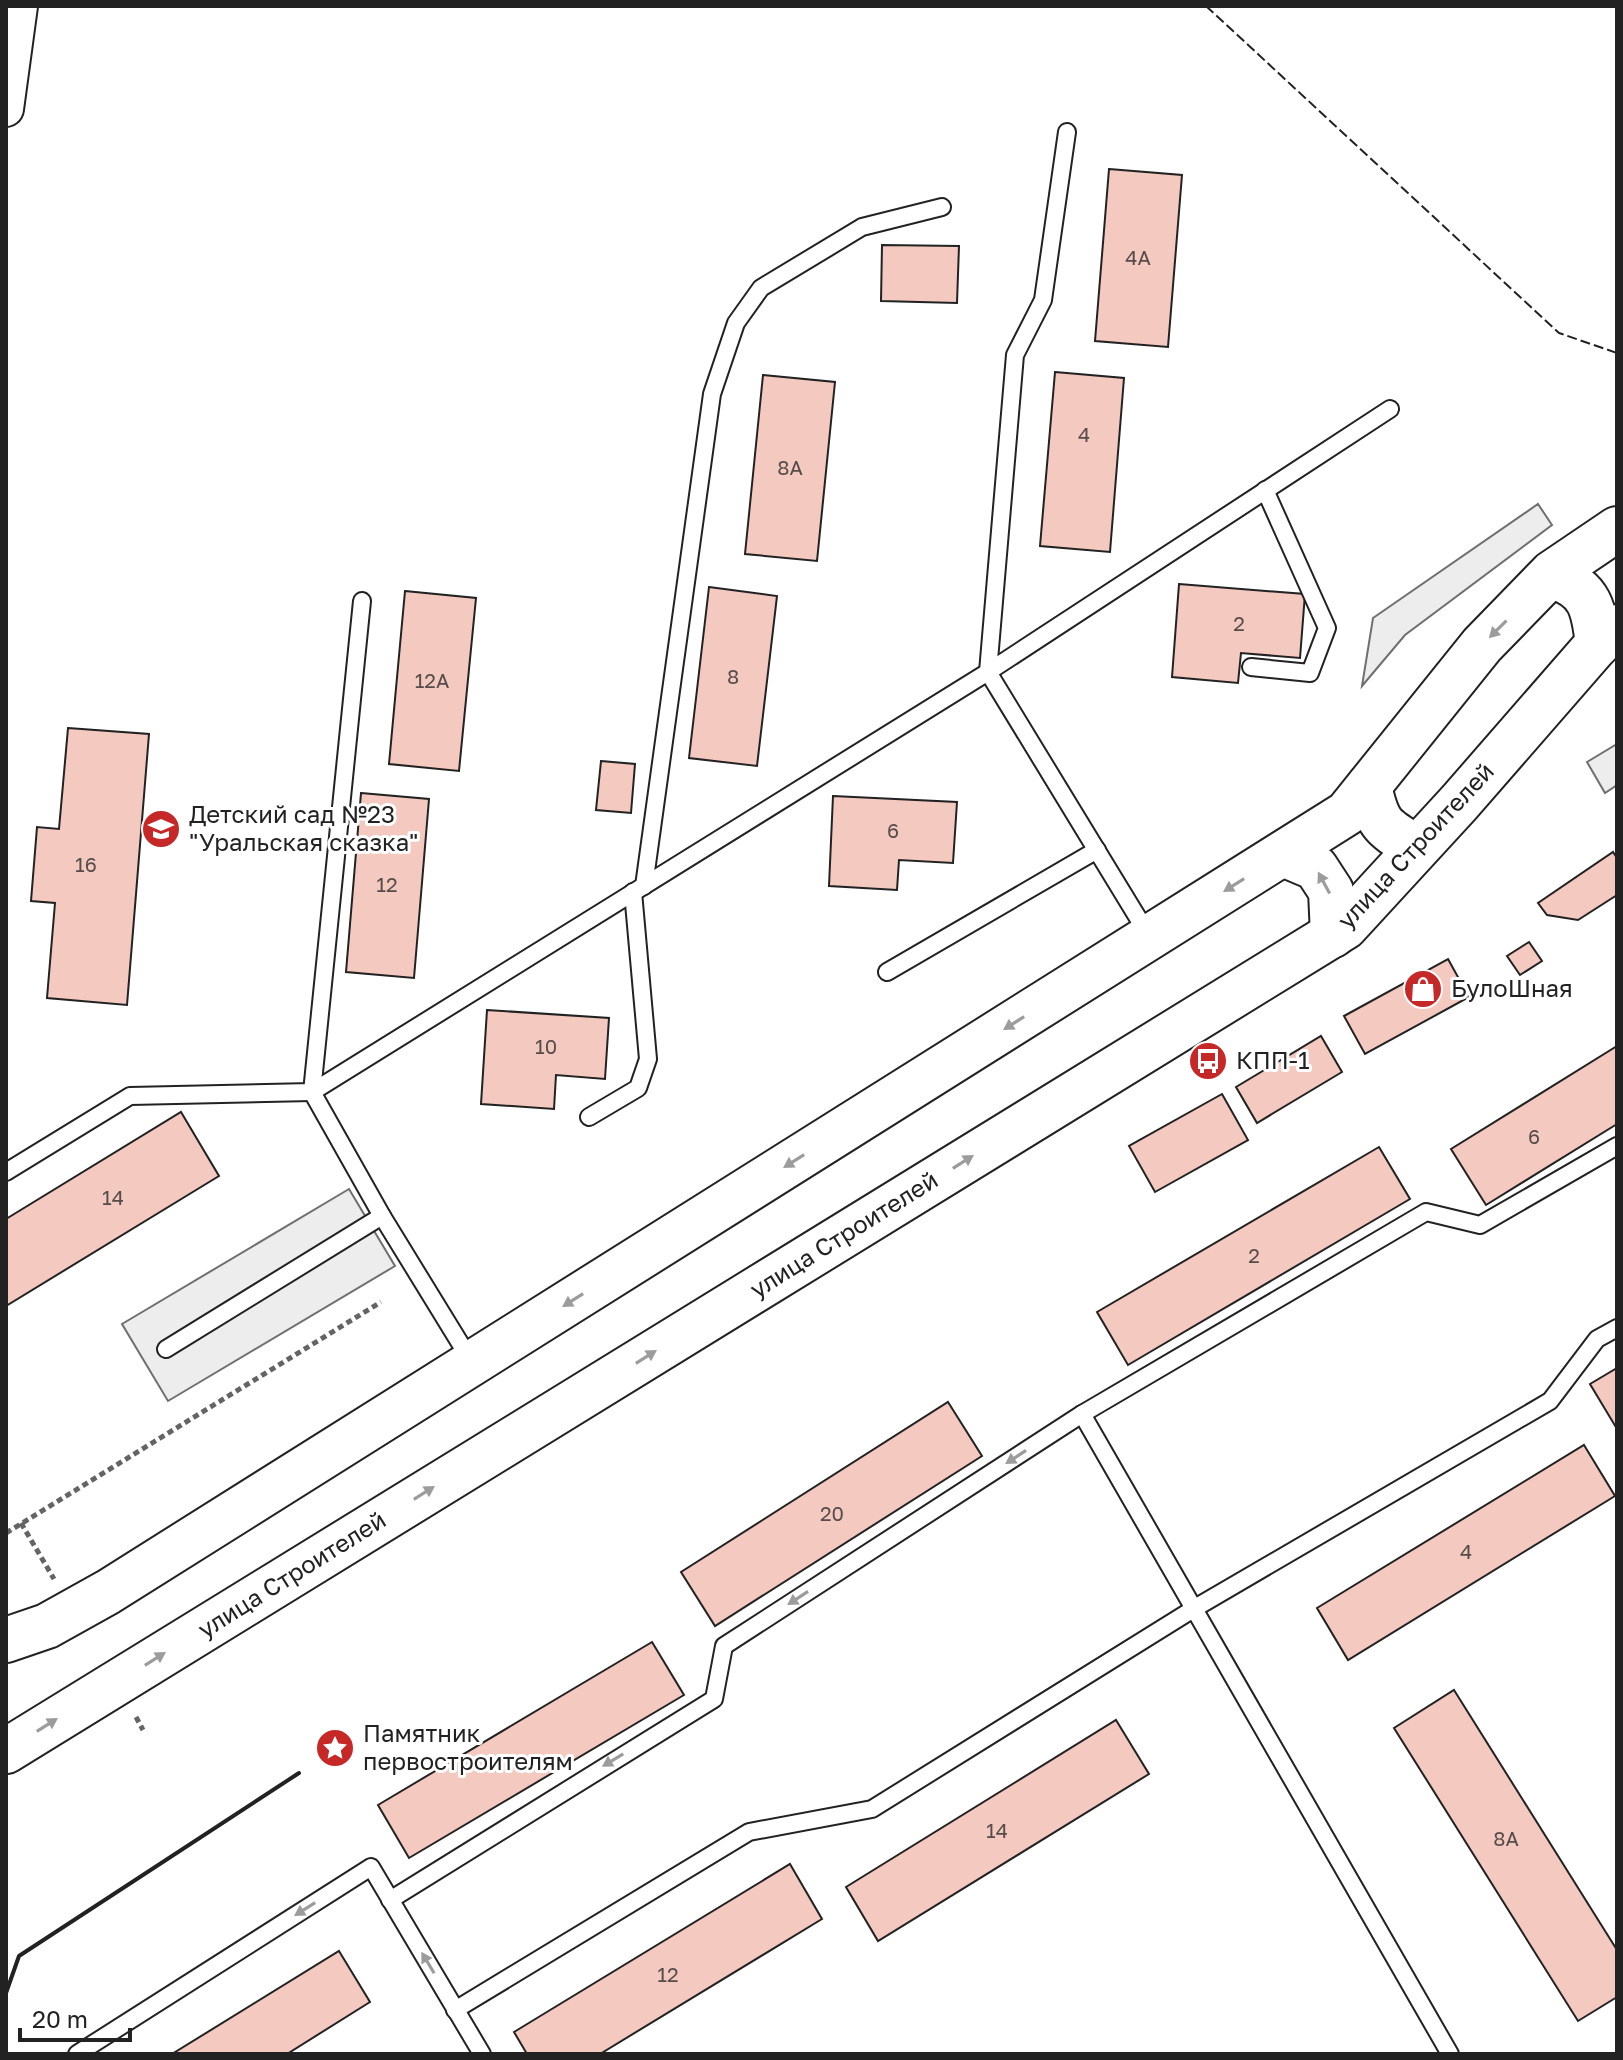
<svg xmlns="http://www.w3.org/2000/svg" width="1623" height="2060" viewBox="0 0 1623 2060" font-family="'Golos Text',sans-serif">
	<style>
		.parking { fill: #ededed; stroke: #6f6f6f; stroke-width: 2 }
		.building { fill: #f3c9c0; stroke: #222; stroke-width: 2 }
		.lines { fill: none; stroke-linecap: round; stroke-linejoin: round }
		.service-casing { stroke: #222; stroke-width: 20 }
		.minor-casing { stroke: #222; stroke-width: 38 }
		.secondary-casing { stroke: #222; stroke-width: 48 }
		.path { stroke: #646464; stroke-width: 5; stroke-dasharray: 6 4; stroke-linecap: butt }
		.service { stroke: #fff; stroke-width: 16 }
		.minor { stroke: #fff; stroke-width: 34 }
		.secondary { stroke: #fff; stroke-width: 44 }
		.fence { stroke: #222; stroke-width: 2; stroke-dasharray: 10 4; stroke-linecap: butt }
		.wall { stroke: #222; stroke-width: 4 }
		.oneway { fill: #9c9c9c }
		.labels { text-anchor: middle; stroke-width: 6; stroke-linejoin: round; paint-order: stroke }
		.number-label { font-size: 20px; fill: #564c4a }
		.poi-label { font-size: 24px; fill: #222; stroke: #fff; text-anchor: start }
		.street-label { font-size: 24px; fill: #222; stroke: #fff }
	</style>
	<rect width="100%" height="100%" fill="#fff"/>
	<g class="parking">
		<polygon points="1538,504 1552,525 1405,635 1362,686 1373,618"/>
		<polygon points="1617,744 1617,785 1605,793 1587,762"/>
		<polygon points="349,1189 395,1266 168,1401 122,1324"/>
	</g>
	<g class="building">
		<polygon points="1109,169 1182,175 1168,347 1095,341"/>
		<polygon points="882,245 959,246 957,303 881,301"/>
		<polygon points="1055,372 1124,378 1110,552 1040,546"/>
		<polygon points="763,375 835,382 817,561 745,554"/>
		<polygon points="1179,584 1305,594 1300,658 1241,653 1238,683 1172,677"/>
		<polygon points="709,587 777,596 757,766 689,758"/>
		<polygon points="405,591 476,598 459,771 389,764"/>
		<polygon points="68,728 149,734 127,1005 47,998 55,903 31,901 37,827 59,829"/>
		<polygon points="601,761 635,764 631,813 596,810"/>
		<polygon points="361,793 429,799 414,978 346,972"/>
		<polygon points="833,796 957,802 953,863 899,860 897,890 829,886"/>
		<polygon points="1613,852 1617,858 1617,895 1578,920 1547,915 1538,903"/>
		<polygon points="1529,942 1542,961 1520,975 1507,956"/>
		<polygon points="1448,959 1469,997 1365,1054 1344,1016"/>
		<polygon points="487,1010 609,1018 605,1079 556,1075 554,1109 481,1104"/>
		<polygon points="1321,1036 1342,1072 1257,1123 1236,1087"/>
		<polygon points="1617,1046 1617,1124 1486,1205 1451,1149"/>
		<polygon points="1222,1094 1248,1140 1155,1192 1129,1146"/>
		<polygon points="181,1112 219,1176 6,1306 6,1219"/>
		<polygon points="1379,1147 1410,1199 1128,1365 1097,1312"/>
		<polygon points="1617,1368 1617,1429 1590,1384"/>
		<polygon points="948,1402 982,1456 715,1626 681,1572"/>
		<polygon points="1584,1445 1615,1496 1348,1660 1317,1608"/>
		<polygon points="652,1642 684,1695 409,1858 378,1805"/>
		<polygon points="1454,1690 1617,1950 1617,1997 1578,2021 1394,1728"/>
		<polygon points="1116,1720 1149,1774 878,1941 846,1887"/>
		<polygon points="790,1864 822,1919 600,2054 527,2054 514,2032"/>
		<polygon points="339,1951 370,2002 287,2054 172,2054"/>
	</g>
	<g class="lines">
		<defs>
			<g id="service">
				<polyline points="1067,132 1043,300 1015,355 988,672 1149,936"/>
				<polyline points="362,601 312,1092 382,1216 471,1361"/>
				<polyline points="1251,667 1310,673 1327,628 1265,490"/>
				<polyline points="644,886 712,394 736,323 761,288 862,227 942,207"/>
				<polyline points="887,972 1097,850"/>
				<polyline points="589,1117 638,1088 648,1059 633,892"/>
				<polyline points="6,1172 130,1096 312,1092 988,672 1390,409"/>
				<polyline points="166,1349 382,1216"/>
				<polyline points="1082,1414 1450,2054"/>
				<polyline points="390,1900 714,1699 724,1646 1082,1414 1426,1212 1480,1225 1617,1146"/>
				<polyline points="455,2010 749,1832 872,1809 1195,1608 1550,1401 1597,1339 1617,1328"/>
				<polyline points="77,2054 371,1867 482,2054"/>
			</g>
			<polyline id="minor" points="6,109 20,6"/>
			<g id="secondary">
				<path d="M 1545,581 L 1554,577 C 1591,588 1594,610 1598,644"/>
				<path d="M 1369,786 C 1378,827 1383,827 1417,848"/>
				<polyline points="1283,854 1316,868 1331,891 1333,935"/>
				<polyline points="6,1640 47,1626 108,1592 1347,813 1482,645 1552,573 1617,529"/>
				<polyline points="6,1751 1345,927 1459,803 1608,632 1617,627"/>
			</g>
		</defs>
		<use href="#service" class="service-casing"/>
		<use href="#minor" class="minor-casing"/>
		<use href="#secondary" class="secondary-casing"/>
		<g class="path">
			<polyline points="21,1523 54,1579"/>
			<polyline points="6,1533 381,1302"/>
			<polyline points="136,1717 143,1730"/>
		</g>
		<use href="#service" class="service"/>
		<use href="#minor" class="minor"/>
		<use href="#secondary" class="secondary"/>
		<polyline class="fence" points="1206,6 1559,333 1617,353"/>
		<polyline class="wall" points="6,1993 19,1956 299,1773"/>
	</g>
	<defs><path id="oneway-solid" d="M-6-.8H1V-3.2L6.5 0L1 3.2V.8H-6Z" transform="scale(2)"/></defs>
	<g class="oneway">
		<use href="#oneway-solid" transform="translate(1498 629) rotate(135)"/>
		<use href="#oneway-solid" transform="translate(1324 883) rotate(-118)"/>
		<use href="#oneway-solid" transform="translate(1234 885) rotate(148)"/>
		<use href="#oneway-solid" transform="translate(1014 1023) rotate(148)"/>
		<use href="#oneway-solid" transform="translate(794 1161) rotate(148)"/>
		<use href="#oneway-solid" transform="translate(963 1162) rotate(-32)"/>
		<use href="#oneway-solid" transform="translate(573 1300) rotate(148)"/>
		<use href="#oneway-solid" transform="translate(646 1357) rotate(-32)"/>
		<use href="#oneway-solid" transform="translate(1016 1457) rotate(147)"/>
		<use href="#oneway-solid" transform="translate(424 1493) rotate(-32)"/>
		<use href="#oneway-solid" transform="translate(798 1598) rotate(147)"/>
		<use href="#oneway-solid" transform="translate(155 1659) rotate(-32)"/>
		<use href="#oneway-solid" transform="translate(47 1725) rotate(-32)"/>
		<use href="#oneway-solid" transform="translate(613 1760) rotate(149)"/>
		<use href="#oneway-solid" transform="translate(305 1909) rotate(148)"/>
		<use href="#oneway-solid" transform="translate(428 1963) rotate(-121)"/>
	</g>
	<defs>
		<symbol id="school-disc" viewBox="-11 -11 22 22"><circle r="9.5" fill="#c62828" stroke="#fff"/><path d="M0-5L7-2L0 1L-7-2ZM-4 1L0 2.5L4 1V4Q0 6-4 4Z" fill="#fff"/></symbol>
		<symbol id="shop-disc" viewBox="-11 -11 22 22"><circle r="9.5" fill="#c62828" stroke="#fff"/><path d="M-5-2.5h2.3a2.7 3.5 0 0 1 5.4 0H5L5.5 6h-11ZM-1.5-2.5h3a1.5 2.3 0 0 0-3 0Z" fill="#fff"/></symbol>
		<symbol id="bus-disc" viewBox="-11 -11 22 22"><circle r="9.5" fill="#c62828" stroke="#fff"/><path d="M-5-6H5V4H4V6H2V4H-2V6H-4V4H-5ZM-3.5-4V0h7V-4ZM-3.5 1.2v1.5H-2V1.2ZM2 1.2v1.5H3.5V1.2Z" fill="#fff"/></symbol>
		<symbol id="sight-disc" viewBox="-11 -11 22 22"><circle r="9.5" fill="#c62828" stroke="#fff"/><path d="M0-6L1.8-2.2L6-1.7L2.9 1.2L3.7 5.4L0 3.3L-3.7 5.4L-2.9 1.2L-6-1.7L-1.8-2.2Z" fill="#fff"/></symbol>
	</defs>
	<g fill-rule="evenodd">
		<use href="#school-disc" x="139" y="807" width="44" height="44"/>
		<use href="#shop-disc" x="1401" y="967" width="44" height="44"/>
		<use href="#bus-disc" x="1186" y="1039" width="44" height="44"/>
		<use href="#sight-disc" x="313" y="1726" width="44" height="44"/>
	</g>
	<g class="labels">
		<g class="number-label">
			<text x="1138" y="265">4А</text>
			<text x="1084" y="442">4</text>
			<text x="790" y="475">8А</text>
			<text x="1239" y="631">2</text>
			<text x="733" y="684">8</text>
			<text x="432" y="688">12А</text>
			<text x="893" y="838">6</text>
			<text x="86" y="872">16</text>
			<text x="387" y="892">12</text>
			<text x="546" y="1054">10</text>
			<text x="1534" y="1144">6</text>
			<text x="113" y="1205">14</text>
			<text x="1254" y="1263">2</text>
			<text x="832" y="1521">20</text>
			<text x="1466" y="1559">4</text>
			<text x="997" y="1838">14</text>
			<text x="1506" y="1846">8А</text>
			<text x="668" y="1982">12</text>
		</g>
		<g class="poi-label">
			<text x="189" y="823">Детский сад №23<tspan x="189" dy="28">"Уральская сказка"</tspan></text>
			<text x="1451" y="997">БулоШная</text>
			<text x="1236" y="1069">КПП-1</text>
			<text x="363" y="1742">Памятник<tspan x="363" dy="28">первостроителям</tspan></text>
		</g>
		<g class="street-label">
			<text transform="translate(1416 846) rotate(-47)" y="8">улица Строителей</text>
			<text transform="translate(844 1235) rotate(-32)" y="8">улица Строителей</text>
			<text transform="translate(292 1575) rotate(-32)" y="8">улица Строителей</text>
		</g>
	</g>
	<rect width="1623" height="2060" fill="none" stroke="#222222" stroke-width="16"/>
	<path d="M20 2028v12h110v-12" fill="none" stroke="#222222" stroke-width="4"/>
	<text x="32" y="2028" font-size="24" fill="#222222" stroke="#ffffff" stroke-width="6" paint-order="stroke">20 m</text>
</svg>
